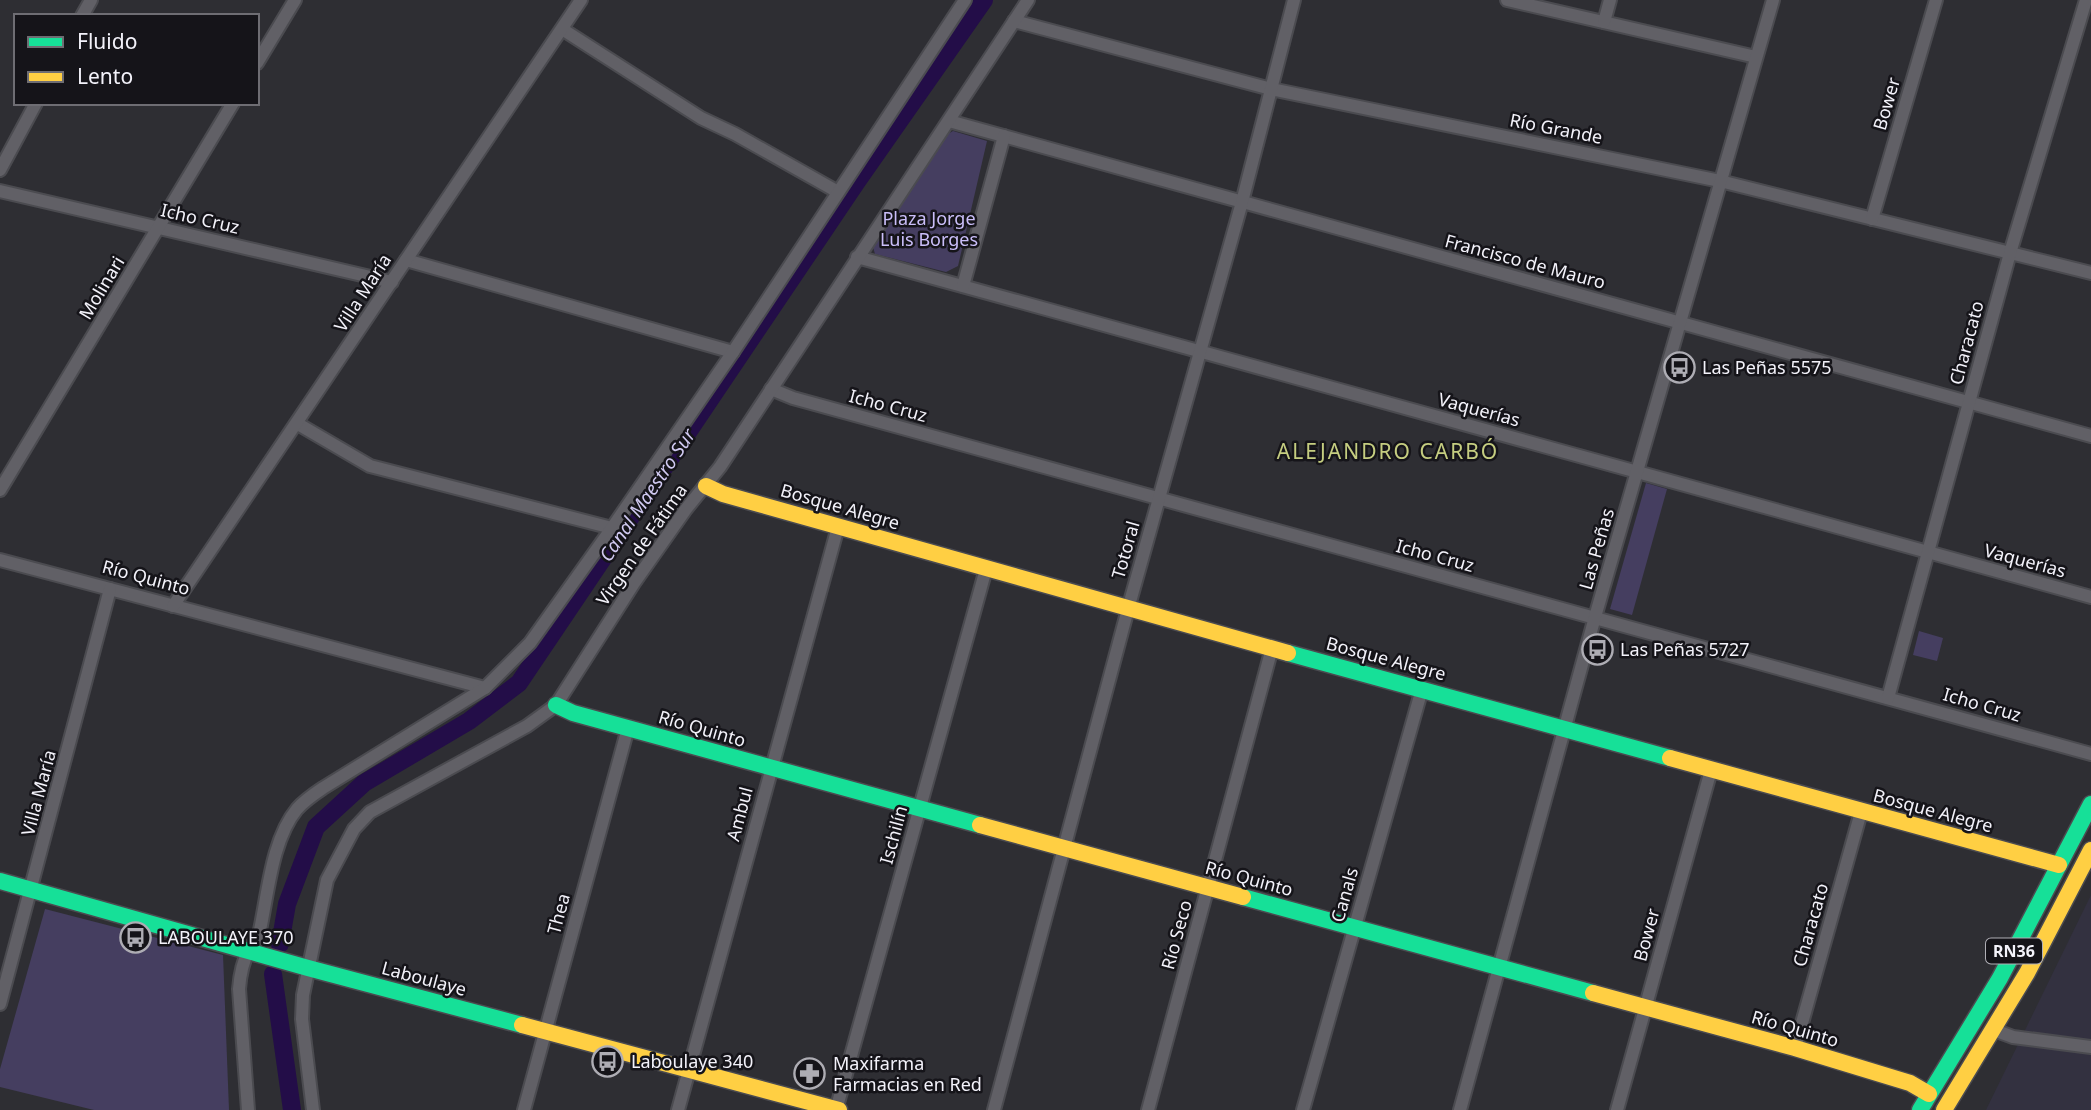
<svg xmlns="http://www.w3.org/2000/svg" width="2091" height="1110" viewBox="0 0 2091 1110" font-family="'Noto Sans',sans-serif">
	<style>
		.built { fill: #333140 }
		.green { fill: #453e60 }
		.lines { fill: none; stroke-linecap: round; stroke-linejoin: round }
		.canal { stroke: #230d48; stroke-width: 18 }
		.street-casing { stroke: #4b4b50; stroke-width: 16 }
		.fast-casing { stroke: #4b4b50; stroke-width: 19 }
		.slow-casing { stroke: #4b4b50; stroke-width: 19 }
		.street { stroke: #616066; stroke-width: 12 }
		.fast { stroke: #16e098; stroke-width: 16 }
		.slow { stroke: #ffcf43; stroke-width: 16 }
		.labels { text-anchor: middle; stroke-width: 5; stroke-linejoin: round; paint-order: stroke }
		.shield { fill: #151419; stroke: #b0afb6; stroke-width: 2 }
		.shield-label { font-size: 16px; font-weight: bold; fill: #f3f2fa }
		.street-label { font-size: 18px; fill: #f3f2fa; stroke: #151419 }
		.park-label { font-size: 18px; fill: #cabef9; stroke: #151419 }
		.poi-label { font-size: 18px; fill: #f3f2fa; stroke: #151419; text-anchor: start }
		.water-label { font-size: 19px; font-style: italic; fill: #d1caf2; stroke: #151419 }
		.quarter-label { font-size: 21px; letter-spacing: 2px; fill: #c5cd80; stroke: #151419 }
	</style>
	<rect width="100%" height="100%" fill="#2e2e33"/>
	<polygon class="built" points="2091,895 2091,1110 1986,1110"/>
	<g class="green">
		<polygon points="953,131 987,141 958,266 946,272 875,254 873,247 946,135"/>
		<polygon points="1646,483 1667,489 1632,615 1610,609"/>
		<polygon points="1919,631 1943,638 1937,661 1913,655"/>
		<polygon points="45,909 223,955 229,1110 94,1110 0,1087 0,1069"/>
	</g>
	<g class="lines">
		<g class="canal">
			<polyline points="280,944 287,904 316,827 364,783 469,721 519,683 856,183 984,0"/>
			<polyline points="273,974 292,1110"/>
		</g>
		<defs>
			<g id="street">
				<polyline points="1507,0 1756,57"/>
				<polyline points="82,16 91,0"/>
				<polyline points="1014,21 1271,89 1720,181 2091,273"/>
				<polyline points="1604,22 1610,0"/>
				<polyline points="562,29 701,118 735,134 838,192"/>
				<polyline points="257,63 295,0"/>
				<polyline points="949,121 2091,436"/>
				<polyline points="0,170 36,103"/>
				<polyline points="0,191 392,282"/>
				<polyline points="1872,219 1936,0"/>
				<polyline points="857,257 2091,597"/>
				<polyline points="406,260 733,352"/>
				<polyline points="963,286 1004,136"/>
				<polyline points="771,389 793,398 2091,754"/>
				<polyline points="298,424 370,466 612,528"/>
				<polyline points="0,490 233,103"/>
				<polyline points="0,560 485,688"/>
				<polyline points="173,606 581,0"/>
				<polyline points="1888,698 2010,253 2086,0"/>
				<polyline points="0,1004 110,589"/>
				<polyline points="1994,1030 2013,1037 2091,1047"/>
				<polyline points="1795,1048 1861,812"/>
				<path d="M 248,1110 L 239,989 C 240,976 243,961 249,950 C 252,942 257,938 260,930 C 268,893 272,839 297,809 C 304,801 314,794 323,788 L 485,688 L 530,643 L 612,528 L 733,352 L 965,0"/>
				<polyline points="313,1110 302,1019 303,995 327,880 354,829 370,812 527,726 556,705 634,583 686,509 720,467 1028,0"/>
				<polyline points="524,1110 628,728"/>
				<polyline points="678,1110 838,527"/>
				<polyline points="836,1110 986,569"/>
				<polyline points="994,1110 1128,609 1242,202 1294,0"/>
				<polyline points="1148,1110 1272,648"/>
				<polyline points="1303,1110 1422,689"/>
				<polyline points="1460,1110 1595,617 1773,0"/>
				<polyline points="1617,1110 1711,770"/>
			</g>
			<g id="fast">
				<polyline points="1288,653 1670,758"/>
				<polyline points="556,705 573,713 980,825"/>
				<polyline points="0,881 308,968 522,1025"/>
				<polyline points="1243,897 1593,993"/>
				<polyline points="1920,1110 2000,978 2091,804"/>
			</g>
			<g id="slow">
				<polyline points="706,486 723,494 1288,653"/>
				<polyline points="1670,758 2059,865"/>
				<polyline points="980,825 1243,897"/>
				<polyline points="1593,993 1795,1048 1910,1083 1929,1094"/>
				<polyline points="522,1025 839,1110"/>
				<polyline points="1944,1110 2027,973 2091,850"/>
			</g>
		</defs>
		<use href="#street" class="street-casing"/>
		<use href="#fast" class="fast-casing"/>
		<use href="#slow" class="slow-casing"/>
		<use href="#street" class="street"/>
		<use href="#fast" class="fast"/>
		<use href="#slow" class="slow"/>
	</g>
	<defs>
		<symbol id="bus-ring" viewBox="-11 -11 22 22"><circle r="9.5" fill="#151419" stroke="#aeadb4" stroke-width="1.5"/><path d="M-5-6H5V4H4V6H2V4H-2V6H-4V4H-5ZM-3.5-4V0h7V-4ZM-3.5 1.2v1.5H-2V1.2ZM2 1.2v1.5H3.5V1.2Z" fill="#aeadb4"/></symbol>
		<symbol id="pharmacy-ring" viewBox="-11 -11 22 22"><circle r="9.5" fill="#151419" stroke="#aeadb4" stroke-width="1.5"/><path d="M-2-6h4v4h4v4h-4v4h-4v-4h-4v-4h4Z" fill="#aeadb4"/></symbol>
	</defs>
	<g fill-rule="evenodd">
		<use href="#bus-ring" x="1662" y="350" width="35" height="35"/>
		<use href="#bus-ring" x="1580" y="632" width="35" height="35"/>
		<use href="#bus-ring" x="118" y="920" width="35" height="35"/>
		<use href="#bus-ring" x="590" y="1044" width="35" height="35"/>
		<use href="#pharmacy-ring" x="792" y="1056" width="35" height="35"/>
	</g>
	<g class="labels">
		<rect class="shield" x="1986" y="938.5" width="56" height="25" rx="5"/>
		<g class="shield-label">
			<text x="2014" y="957">RN36</text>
		</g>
		<g class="street-label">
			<text transform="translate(1887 104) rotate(-74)" y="6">Bower</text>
			<text transform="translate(1556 129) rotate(11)" y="6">Río Grande</text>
			<text transform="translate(200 219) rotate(13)" y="6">Icho Cruz</text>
			<text transform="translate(1525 262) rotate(15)" y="6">Francisco de Mauro</text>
			<text transform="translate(102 288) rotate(-59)" y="6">Molinari</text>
			<text transform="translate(363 293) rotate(-57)" y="6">Villa María</text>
			<text transform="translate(1967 343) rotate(-75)" y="6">Characato</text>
			<text transform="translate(888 406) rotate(15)" y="6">Icho Cruz</text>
			<text transform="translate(1479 410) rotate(15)" y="6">Vaquerías</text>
			<text transform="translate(840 507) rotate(16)" y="6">Bosque Alegre</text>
			<text transform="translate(642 545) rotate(-55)" y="6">Virgen de Fátima</text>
			<text transform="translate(1597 549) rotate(-74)" y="6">Las Peñas</text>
			<text transform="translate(1126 550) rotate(-74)" y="6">Totoral</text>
			<text transform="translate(1435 556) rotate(15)" y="6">Icho Cruz</text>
			<text transform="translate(2025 561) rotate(15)" y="6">Vaquerías</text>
			<text transform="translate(146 578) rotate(15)" y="6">Río Quinto</text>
			<text transform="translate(1386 659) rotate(15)" y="6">Bosque Alegre</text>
			<text transform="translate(1982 705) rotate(16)" y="6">Icho Cruz</text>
			<text transform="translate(702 729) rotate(16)" y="6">Río Quinto</text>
			<text transform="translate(39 793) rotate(-75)" y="6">Villa María</text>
			<text transform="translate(1933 811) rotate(15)" y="6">Bosque Alegre</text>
			<text transform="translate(740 814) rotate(-75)" y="6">Ambul</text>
			<text transform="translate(894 835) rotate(-75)" y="6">Ischilín</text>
			<text transform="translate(1249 879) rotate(15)" y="6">Río Quinto</text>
			<text transform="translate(1345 895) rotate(-74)" y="6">Canals</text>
			<text transform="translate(559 914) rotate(-75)" y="6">Thea</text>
			<text transform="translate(1811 925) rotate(-74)" y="6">Characato</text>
			<text transform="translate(1177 935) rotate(-75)" y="6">Río Seco</text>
			<text transform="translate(1647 935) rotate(-75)" y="6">Bower</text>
			<text transform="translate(424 979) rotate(15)" y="6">Laboulaye</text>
			<text transform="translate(1795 1029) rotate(16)" y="6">Río Quinto</text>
		</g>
		<g class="park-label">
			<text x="929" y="225">Plaza Jorge<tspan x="929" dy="21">Luis Borges</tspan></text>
		</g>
		<g class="poi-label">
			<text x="1702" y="374">Las Peñas 5575</text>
			<text x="1620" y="656">Las Peñas 5727</text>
			<text x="158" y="944">LABOULAYE 370</text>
			<text x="631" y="1068">Laboulaye 340</text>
			<text x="833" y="1070">Maxifarma<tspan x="833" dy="21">Farmacias en Red</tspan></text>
		</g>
		<g class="water-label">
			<text transform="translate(647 495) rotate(-56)" y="7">Canal Maestro Sur</text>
		</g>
		<g class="quarter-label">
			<text x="1388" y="459">ALEJANDRO CARBÓ</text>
		</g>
	</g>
	<rect x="14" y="14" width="245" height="91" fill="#151419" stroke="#6e6d73" stroke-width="2"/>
	<rect x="28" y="37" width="35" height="10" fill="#16e098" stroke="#6e6d73" stroke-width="2"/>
	<text x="77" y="49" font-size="21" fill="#f3f2fa">Fluido</text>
	<rect x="28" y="72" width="35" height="10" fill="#ffcf43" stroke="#6e6d73" stroke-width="2"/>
	<text x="77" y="84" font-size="21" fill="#f3f2fa">Lento</text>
</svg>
